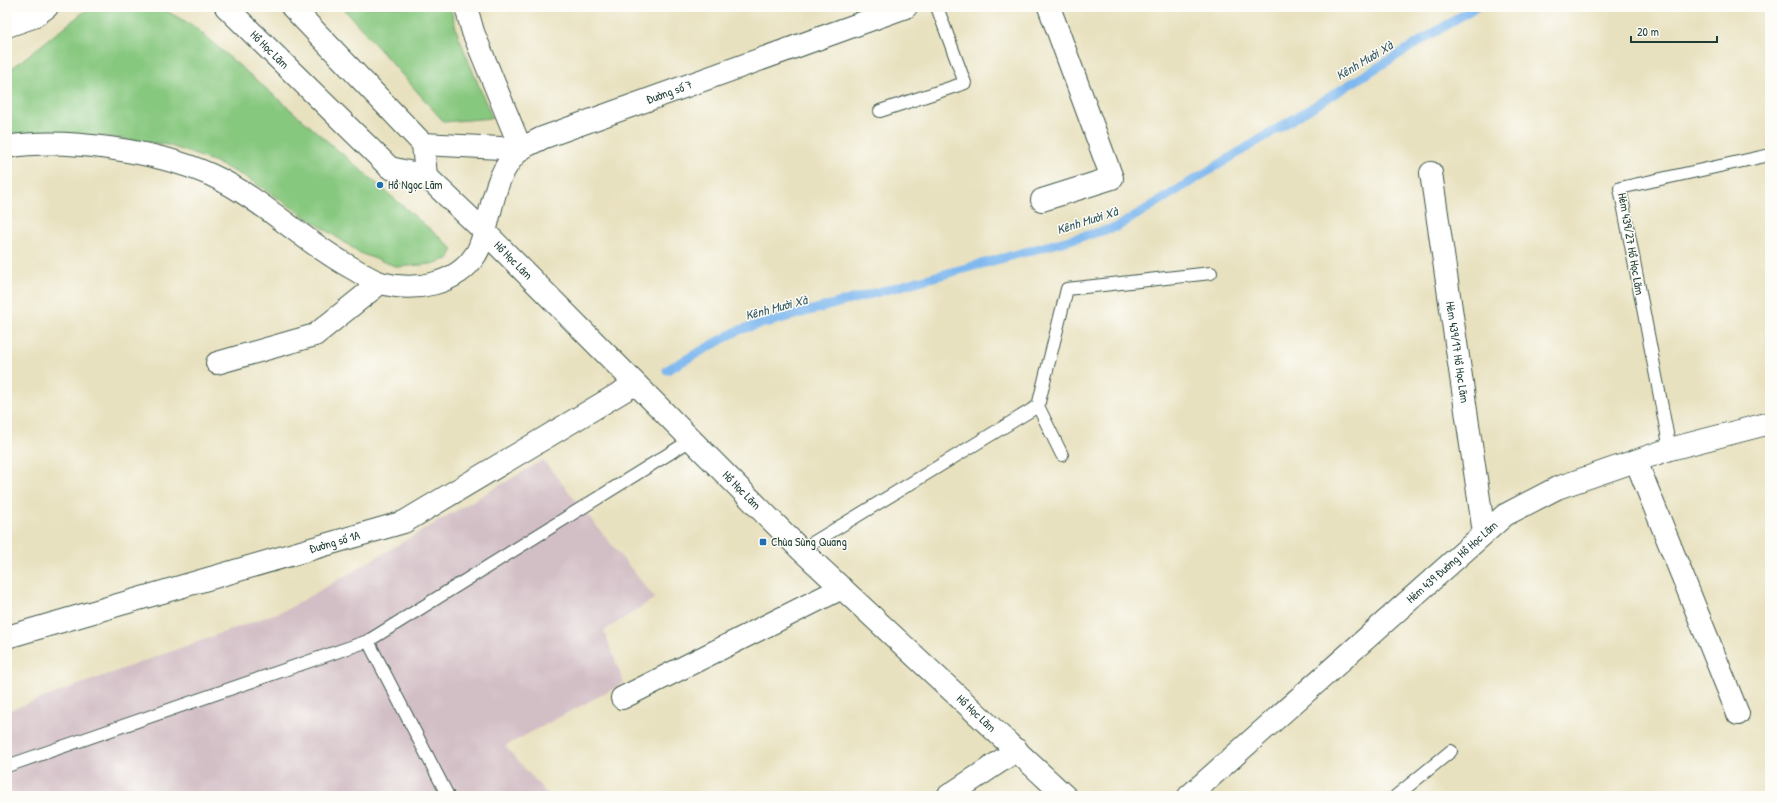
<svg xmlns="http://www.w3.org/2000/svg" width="1777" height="803" viewBox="0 0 1777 803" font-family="'Patrick Hand',sans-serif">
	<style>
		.industrial { fill: #d2bec5 }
		.green { fill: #87c87f; stroke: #53825a }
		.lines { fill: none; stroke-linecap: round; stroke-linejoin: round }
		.stream { stroke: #7eb8ef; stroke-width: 9 }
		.lane-casing { stroke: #3d5649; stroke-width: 14 }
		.street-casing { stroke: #3d5649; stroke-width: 24 }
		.secondary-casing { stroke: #3d5649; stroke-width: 24 }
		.primary-casing { stroke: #3d5649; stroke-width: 24 }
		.lane { stroke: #fff; stroke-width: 12 }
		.street { stroke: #fff; stroke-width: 22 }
		.secondary { stroke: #fff; stroke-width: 22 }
		.primary { stroke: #fff; stroke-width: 22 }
		.poi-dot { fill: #1f6fb2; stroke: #fdfcf7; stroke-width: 1.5 }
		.labels { text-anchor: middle; stroke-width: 3; stroke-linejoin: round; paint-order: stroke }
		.street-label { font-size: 12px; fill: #1f3d34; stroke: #fdfcf7 }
		.poi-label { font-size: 12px; fill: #1f3d34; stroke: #fdfcf7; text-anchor: start }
		.water-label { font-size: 13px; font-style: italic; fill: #375c63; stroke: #fdfcf7 }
	</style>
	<rect width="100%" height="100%" fill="#fdfcf7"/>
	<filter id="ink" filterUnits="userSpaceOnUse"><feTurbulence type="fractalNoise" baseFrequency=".025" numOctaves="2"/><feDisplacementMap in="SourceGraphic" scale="8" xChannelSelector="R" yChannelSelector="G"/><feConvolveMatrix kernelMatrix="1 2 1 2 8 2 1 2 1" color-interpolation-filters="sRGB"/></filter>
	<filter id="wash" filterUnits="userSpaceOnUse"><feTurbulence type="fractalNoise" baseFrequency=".012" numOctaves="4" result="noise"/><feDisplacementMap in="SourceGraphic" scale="16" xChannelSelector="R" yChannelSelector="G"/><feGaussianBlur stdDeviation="0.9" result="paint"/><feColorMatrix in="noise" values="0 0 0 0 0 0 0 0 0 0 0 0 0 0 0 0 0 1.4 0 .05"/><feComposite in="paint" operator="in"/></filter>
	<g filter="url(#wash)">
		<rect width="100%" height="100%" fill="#e8e1bf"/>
		<polygon class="industrial" points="543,460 655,598 604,631 624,683 505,746 549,796 7,796 7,711 288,609"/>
		<g class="green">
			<polygon points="97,7 159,7 192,25 453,249 448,259 431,264 398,267 362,254 247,178 215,162 168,145 102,136 36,134 7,137 7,72 85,11"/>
			<polygon points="342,7 450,7 458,35 492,118 444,122"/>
		</g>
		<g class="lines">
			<polyline class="stream" points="667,370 739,330 1117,227 1476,7"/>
		</g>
	</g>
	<g filter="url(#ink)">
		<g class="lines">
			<defs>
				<g id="lane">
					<polyline points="880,111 965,83 937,7"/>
					<polyline points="1038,406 1067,289 1211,273"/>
					<polyline points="1670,449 1620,188 1770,155"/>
					<polyline points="801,550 1038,406 1062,455"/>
					<polyline points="368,641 448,796"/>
					<polyline points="7,766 368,641 691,440"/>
					<polyline points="1396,796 1451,751"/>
				</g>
				<g id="street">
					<path id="s1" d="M 1431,173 L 1484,533"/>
					<polyline points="1042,200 1112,178 1049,7"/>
					<path id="s2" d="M 485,232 C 493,203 496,171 520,150 C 526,145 535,142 542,138 L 906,7"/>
					<polyline points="217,363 315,335 380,283"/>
					<polyline points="1636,461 1738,714"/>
					<path id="s3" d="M 7,637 L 404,522 L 635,384"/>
					<polyline points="622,698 842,588"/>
					<polyline points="948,796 1017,750"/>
					<path id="s4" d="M 1189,796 L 1505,515 L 1557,488 L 1670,449 L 1770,423"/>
				</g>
				<g id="secondary">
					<path id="s5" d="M 226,7 L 390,168 L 426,176 L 485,232 L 801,550 L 1065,796"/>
					<polyline points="292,7 423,144 426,176"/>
					<polyline points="7,26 33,17 47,7"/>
					<polyline points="423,144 521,149"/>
					<path d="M 7,147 C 64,137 158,151 211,175 C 263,199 302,241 352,268 C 361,273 371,280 381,283 C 414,292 457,285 476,254 C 480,248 482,239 485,232"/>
				</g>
				<g id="primary">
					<polyline points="466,7 473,32 521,149"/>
					<polyline points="7,14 16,7"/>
				</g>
			</defs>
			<use href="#lane" class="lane-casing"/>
			<use href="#street" class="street-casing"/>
			<use href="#secondary" class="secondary-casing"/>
			<use href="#primary" class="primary-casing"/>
			<use href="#lane" class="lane"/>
			<use href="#street" class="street"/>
			<use href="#secondary" class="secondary"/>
			<use href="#primary" class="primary"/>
		</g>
	</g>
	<g class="poi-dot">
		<circle cx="380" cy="185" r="4"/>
		<rect x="759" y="538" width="8" height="8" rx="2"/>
	</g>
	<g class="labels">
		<g class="street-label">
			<text dy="4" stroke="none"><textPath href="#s5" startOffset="61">Hồ Học Lãm</textPath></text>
			<text dy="4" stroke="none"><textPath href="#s2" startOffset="251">Đường số 7</textPath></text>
			<text transform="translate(1631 244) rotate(80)" y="4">Hẻm 439/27 Hồ Học Lãm</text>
			<text dy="4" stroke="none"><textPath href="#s5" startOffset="388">Hồ Học Lãm</textPath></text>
			<text dy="4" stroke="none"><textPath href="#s1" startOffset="181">Hẻm 439/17 Hồ Học Lãm</textPath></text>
			<text dy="4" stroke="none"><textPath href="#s5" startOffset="712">Hồ Học Lãm</textPath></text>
			<text dy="4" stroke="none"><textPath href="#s3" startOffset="341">Đường số 1A</textPath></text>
			<text dy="4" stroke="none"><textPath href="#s4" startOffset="352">Hẻm 439 Đường Hồ Học Lãm</textPath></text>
			<text dy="4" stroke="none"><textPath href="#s5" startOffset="1036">Hồ Học Lãm</textPath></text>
		</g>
		<g class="poi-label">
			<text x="388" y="189">Hồ Ngọc Lãm</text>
			<text x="771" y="546">Chùa Sùng Quang</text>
		</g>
		<g class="water-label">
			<text transform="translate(1364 60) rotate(-31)" y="5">Kênh Mười Xà</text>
			<text transform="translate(1087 220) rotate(-18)" y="5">Kênh Mười Xà</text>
			<text transform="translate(776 307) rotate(-15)" y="5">Kênh Mười Xà</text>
		</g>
	</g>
	<rect width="1777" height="803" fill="none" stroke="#fdfcf7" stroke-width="24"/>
	<path d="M1631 36v6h86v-6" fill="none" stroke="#1f3d34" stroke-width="2"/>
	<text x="1637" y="36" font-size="12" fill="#1f3d34" stroke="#fdfcf7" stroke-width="3" paint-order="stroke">20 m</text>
</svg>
